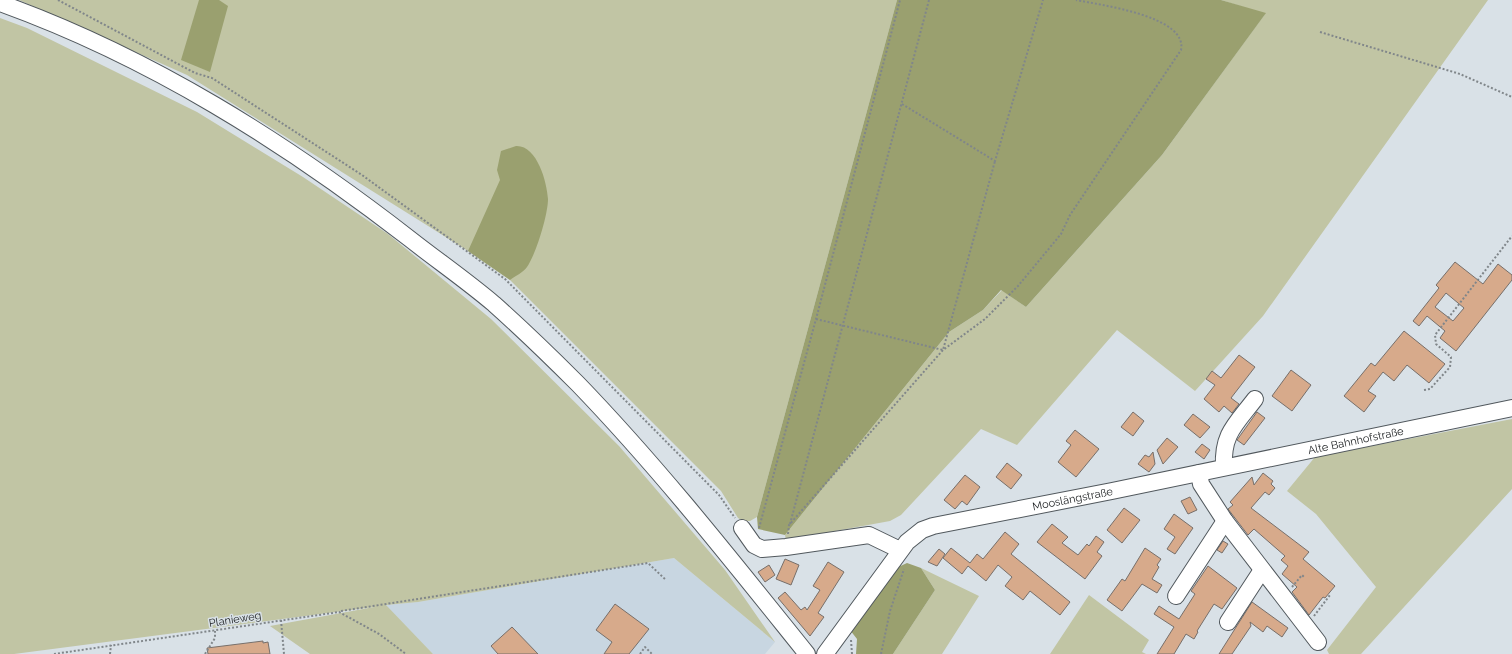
<svg xmlns="http://www.w3.org/2000/svg" width="1512" height="654" viewBox="0 0 1512 654" font-family="Raleway,sans-serif">
	<style>
		.built { fill: #c8d6e1 }
		.green { fill: #c1c5a4 }
		.forest { fill: #9aa06f }
		.building { fill: #d7aa8b; stroke: #776f6a; fill-rule: evenodd }
		.lines { fill: none; stroke-linecap: round; stroke-linejoin: round }
		.minor-casing { stroke: #51585d; stroke-width: 18 }
		.path { stroke: #80868a; stroke-width: 2; stroke-dasharray: 2 2; stroke-linecap: butt }
		.minor { stroke: #fff; stroke-width: 16 }
		.labels { text-anchor: middle; stroke-width: 3; stroke-linejoin: round; paint-order: stroke }
		.street-label { font-size: 11px; fill: #1d2022; stroke: #d9e1e7 }
	</style>
	<rect width="100%" height="100%" fill="#d9e1e7"/>
	<polygon class="built" points="674,558 775,642 765,654 433,654 385,605 418,602"/>
	<g class="green">
		<polygon points="19,0 897,0 757,517 750,521 743,521 738,518 721,491 510,280 468,251 187,75"/>
		<polygon points="1221,0 1488,0 1263,316 1195,391 1117,330 1017,445 981,429 901,515 890,521 786,540 785,535 949,332 983,310 1002,290 1026,307 1162,155 1265,14"/>
		<polygon points="0,18 27,28 197,112 303,177 388,234 491,319 619,446 725,570 775,642 674,558 418,602 386,605 433,654 310,654 270,626 374,607 14,654 0,654"/>
		<polygon points="1512,419 1512,489 1361,654 1329,654 1327,650 1376,587 1316,514 1287,491 1315,457"/>
		<polygon points="921,568 979,596 942,654 893,654 935,590"/>
		<polygon points="1089,595 1149,640 1142,652 1146,654 1050,654"/>
	</g>
	<g class="forest">
		<polygon points="199,0 219,0 228,6 210,72 181,60"/>
		<polygon points="897,0 1221,0 1266,13 1162,155 1026,307 1001,290 983,310 949,332 785,535 758,529 757,517"/>
		<path d="M 516,146 C 537,145 547,182 548,199 C 548,215 536,254 527,267 C 524,272 515,276 510,280 L 468,251 L 500,180 L 497,170 L 501,151 Z"/>
		<polygon points="907,563 921,568 935,590 893,654 856,654 857,639 850,630 894,569"/>
	</g>
	<g class="building">
		<path d="M 1455,262 L 1483,284 L 1498,264 L 1512,275 L 1512,280 L 1456,351 L 1440,338 L 1445,331 L 1427,316 L 1419,326 L 1413,321 L 1439,288 L 1436,285 ZM 1446,293 L 1464,308 L 1453,321 L 1435,307 Z"/>
		<polygon points="1404,331 1445,364 1429,383 1407,365 1394,381 1383,372 1368,391 1376,396 1364,412 1344,396 1371,363 1375,366"/>
		<polygon points="1239,355 1255,367 1231,398 1239,404 1232,413 1224,406 1219,412 1204,399 1215,385 1206,379 1212,371 1221,378"/>
		<polygon points="1291,370 1311,385 1292,411 1272,396"/>
		<polygon points="1133,412 1144,421 1133,436 1121,427"/>
		<polygon points="1257,412 1265,418 1244,445 1237,440"/>
		<polygon points="1193,414 1210,427 1200,438 1184,425"/>
		<polygon points="1075,430 1099,449 1076,477 1058,462 1071,445 1066,441"/>
		<polygon points="1167,438 1178,447 1163,464 1157,450"/>
		<polygon points="1202,444 1210,450 1204,459 1195,452"/>
		<polygon points="1153,452 1155,464 1149,472 1138,464 1145,455 1149,457"/>
		<polygon points="1007,463 1022,475 1011,489 996,477"/>
		<polygon points="1263,473 1273,481 1271,484 1275,488 1269,495 1265,492 1251,508 1309,552 1303,559 1335,586 1325,598 1323,597 1309,615 1292,592 1297,587 1282,574 1288,566 1281,560 1285,556 1254,529 1248,535 1228,509 1233,505 1230,502 1252,477 1254,485"/>
		<polygon points="965,475 980,487 967,505 962,501 955,509 944,500"/>
		<polygon points="1190,497 1197,510 1188,514 1181,501"/>
		<polygon points="1124,508 1140,520 1122,543 1107,530"/>
		<polygon points="1174,514 1193,528 1175,554 1167,549 1175,537 1164,529"/>
		<polygon points="1052,524 1068,537 1062,543 1078,555 1087,544 1089,546 1096,536 1104,542 1097,552 1102,556 1085,579 1037,542"/>
		<polygon points="1005,532 1019,544 1011,554 1070,602 1060,615 1030,591 1023,600 1005,586 1012,577 998,565 986,581 968,566 962,574 943,558 951,548 970,563 977,554 983,559"/>
		<polygon points="1223,541 1228,544 1222,553 1217,550"/>
		<polygon points="1145,548 1161,559 1157,565 1159,567 1152,579 1162,585 1157,593 1142,584 1122,611 1107,600 1122,579 1125,581"/>
		<polygon points="939,549 945,554 937,566 928,562"/>
		<polygon points="785,559 799,565 791,585 776,579"/>
		<polygon points="828,562 844,572 818,613 824,617 810,636 778,598 785,592 801,610 805,607 807,610 820,590 813,586"/>
		<polygon points="769,565 775,575 765,582 758,572"/>
		<polygon points="1208,566 1237,588 1222,609 1214,604 1197,631 1198,632 1194,639 1186,634 1174,654 1157,654 1174,627 1154,614 1159,606 1179,619 1195,594 1191,591"/>
		<polygon points="1252,602 1288,628 1282,637 1267,626 1263,632 1250,622 1251,626 1232,654 1219,654"/>
		<polygon points="615,604 649,629 629,654 604,654 612,642 596,630"/>
		<polygon points="512,627 538,654 498,654 491,646"/>
		<polygon points="263,641 263,643 268,642 270,654 208,654 207,648"/>
	</g>
	<g class="lines">
		<defs>
			<g id="minor">
				<path d="M 0,3 C 150,57 285,142 410,239 C 438,261 467,281 494,304 C 522,329 551,357 578,384 C 660,469 733,562 807,654"/>
				<path d="M 1224,467 C 1222,434 1236,424 1255,399"/>
				<polyline points="1199,473 1201,484 1225,521 1318,642"/>
				<polyline points="742,528 754,545 762,549 786,547 869,535 900,550"/>
				<polyline points="1176,596 1225,521"/>
				<polyline points="1228,622 1262,570"/>
				<path id="s1" d="M 825,654 L 907,542 L 922,530 L 933,526 L 1112,491 L 1512,408"/>
			</g>
		</defs>
		<use href="#minor" class="minor-casing"/>
		<g class="path">
			<polyline points="58,0 195,73 212,78 362,175 505,279 719,495 735,518"/>
			<polyline points="1320,32 1460,74 1512,97"/>
			<polyline points="902,104 995,161 1043,0"/>
			<polyline points="816,319 943,350 995,161"/>
			<polyline points="1424,390 1430,389 1450,367 1451,357 1436,344 1435,335 1512,236"/>
			<polyline points="790,524 929,0"/>
			<polyline points="759,528 816,319 900,0"/>
			<path d="M 788,534 L 789,525 L 943,350 L 985,319 L 1018,286 L 1061,234 L 1070,215 L 1181,50 C 1188,16 1100,5 1076,0"/>
			<polyline points="1292,587 1302,575 1304,577"/>
			<polyline points="341,611 648,563 666,580"/>
			<polyline points="1314,616 1330,595"/>
			<polyline points="281,620 284,654"/>
			<polyline points="851,640 852,654"/>
			<polyline points="54,654 339,612 379,634 406,654"/>
			<polyline points="110,654 111,645"/>
			<polyline points="205,654 215,638 215,631"/>
			<polyline points="640,654 645,647 652,654"/>
			<polyline points="881,654 890,611 904,569"/>
		</g>
		<use href="#minor" class="minor"/>
	</g>
	<g class="labels">
		<g class="street-label">
			<text dy="4" stroke="none"><textPath href="#s1" startOffset="601">Alte Bahnhofstraße</textPath></text>
			<text dy="4" stroke="none"><textPath href="#s1" startOffset="312">Mooslängstraße</textPath></text>
			<text transform="translate(235 619) rotate(-9)" y="4">Planieweg</text>
		</g>
	</g>
</svg>
